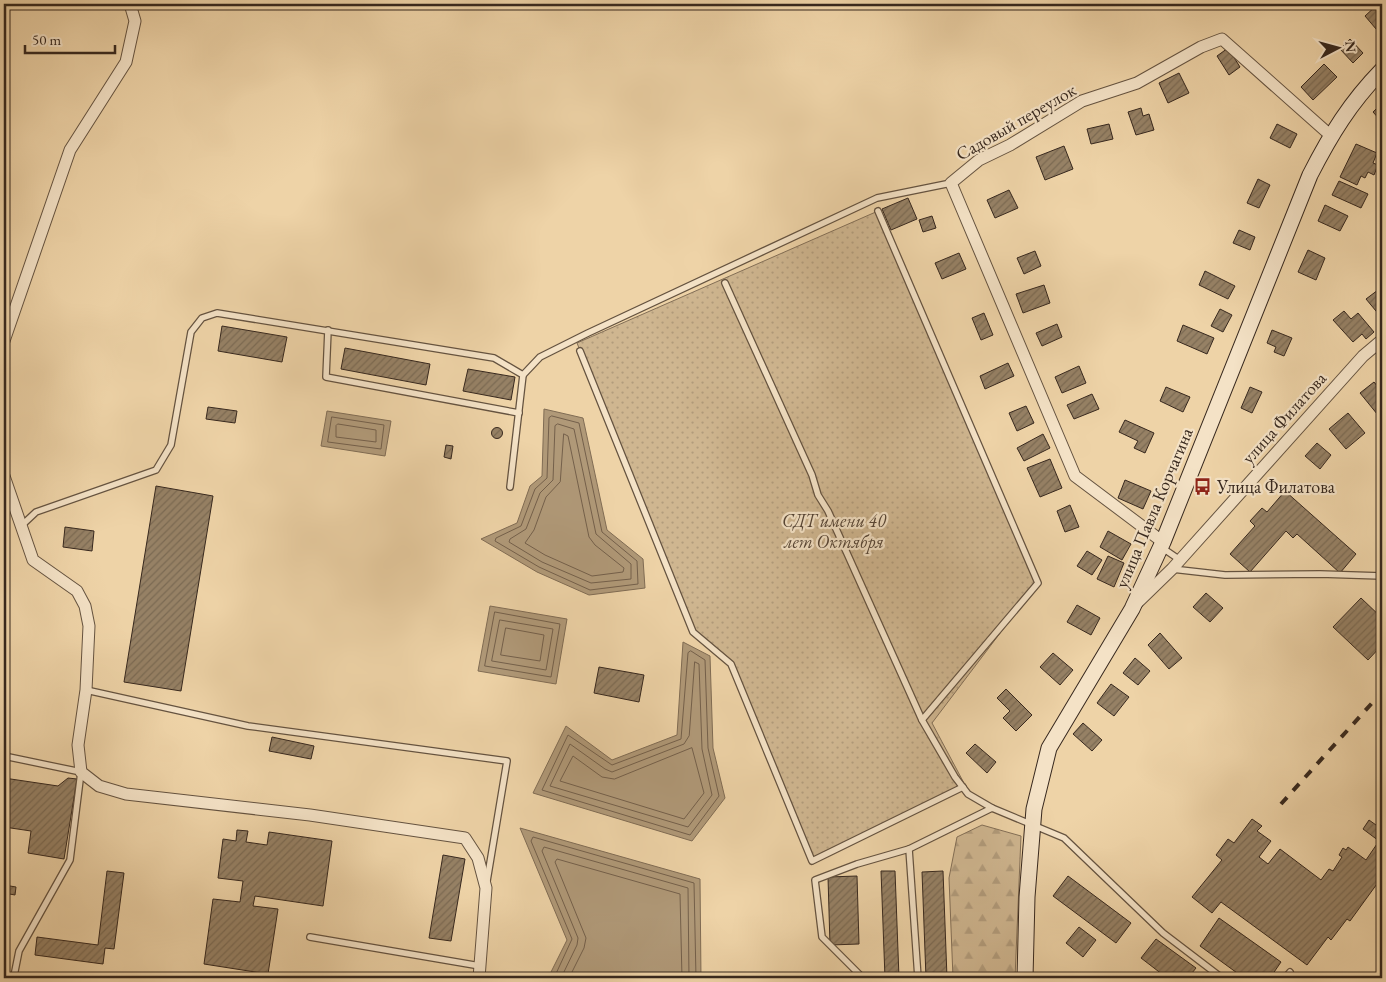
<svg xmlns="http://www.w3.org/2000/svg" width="1386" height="982" viewBox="0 0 1386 982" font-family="'EB Garamond',serif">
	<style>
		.grass { fill: url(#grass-dots); stroke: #836f57 }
		.forest { fill: url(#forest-firs); stroke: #836f57 }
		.water { fill: #b09978; stroke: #806c54 }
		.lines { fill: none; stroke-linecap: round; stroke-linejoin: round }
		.shore { stroke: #74604b; stroke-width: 1 }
		.building { fill: url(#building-hatch); stroke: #37281e }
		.service-casing { stroke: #655340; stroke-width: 8 }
		.minor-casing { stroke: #655340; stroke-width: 13 }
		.secondary-casing { stroke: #37281e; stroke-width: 17 }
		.service { stroke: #f4e2c6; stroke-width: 5.5 }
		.minor { stroke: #f4e2c6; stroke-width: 11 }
		.secondary { stroke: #f4e2c6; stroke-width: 15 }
		.rail { stroke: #37281e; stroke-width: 4; stroke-dasharray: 9 9; stroke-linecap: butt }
		.labels { text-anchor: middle; stroke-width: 4.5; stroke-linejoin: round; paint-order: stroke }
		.street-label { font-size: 18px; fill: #37281e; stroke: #f4e2c6 }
		.poi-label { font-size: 18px; fill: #37281e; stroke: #f4e2c6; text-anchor: start }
		.park-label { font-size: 18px; font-style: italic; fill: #554435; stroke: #f4e2c6 }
	</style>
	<defs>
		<pattern id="grass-dots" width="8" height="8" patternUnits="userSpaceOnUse" patternTransform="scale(1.25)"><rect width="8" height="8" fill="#cfb690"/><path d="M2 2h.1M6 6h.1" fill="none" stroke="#b29c7c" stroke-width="1.8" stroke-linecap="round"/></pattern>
		<pattern id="forest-firs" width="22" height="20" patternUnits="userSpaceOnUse" patternTransform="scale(1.25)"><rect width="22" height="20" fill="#cfb690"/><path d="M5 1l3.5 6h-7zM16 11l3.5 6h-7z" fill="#b29c7c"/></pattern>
		<pattern id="building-hatch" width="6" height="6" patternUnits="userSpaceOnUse" patternTransform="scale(1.25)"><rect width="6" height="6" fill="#968165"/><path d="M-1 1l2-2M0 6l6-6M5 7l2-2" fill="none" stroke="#7b6a53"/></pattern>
	</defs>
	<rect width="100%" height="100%" fill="#eed3a7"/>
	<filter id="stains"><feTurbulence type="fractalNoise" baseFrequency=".004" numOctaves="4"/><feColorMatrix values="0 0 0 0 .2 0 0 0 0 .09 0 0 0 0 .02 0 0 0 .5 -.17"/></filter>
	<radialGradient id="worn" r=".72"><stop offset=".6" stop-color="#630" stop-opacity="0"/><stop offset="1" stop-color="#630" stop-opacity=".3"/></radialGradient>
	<polygon class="grass" points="878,211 1038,583 932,723 965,785 812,861 731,664 693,632 577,343"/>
	<polygon class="forest" points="982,825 1021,836 1015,978 953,978 949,878 957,837"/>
	<g class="water">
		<polygon points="544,409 583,418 607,530 643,559 645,588 589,595 537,572 481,539 517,523 530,486 542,476"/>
		<polygon points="327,411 391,421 385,456 321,446"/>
		<polygon points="490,606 567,619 556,684 478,671"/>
		<polygon points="683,642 710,656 713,748 725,798 692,841 533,793 566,726 612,760 677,735"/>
		<polygon points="520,828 700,879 701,978 548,978 567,940"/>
	</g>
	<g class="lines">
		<g class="shore">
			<polygon points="552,416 579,423 602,532 637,561 638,584 590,590 539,567 495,541 496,538 521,526 535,489 547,478 549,418"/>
			<polygon points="332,417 384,425 381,449 328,442"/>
			<polygon points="338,424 376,430 376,442 336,437 336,426"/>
			<polygon points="558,424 574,429 596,534 631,564 631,579 591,583 542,562 509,542 510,539 526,529 540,493 553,480 555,426"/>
			<polygon points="564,434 568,436 589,537 595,545 624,568 623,572 592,576 545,555 525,543 534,530 546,497 560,482"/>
			<polygon points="495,612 560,624 551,677 485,666"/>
			<polygon points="500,620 553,629 546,670 492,661"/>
			<polygon points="506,628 544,635 540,661 501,655"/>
			<polygon points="691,651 705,660 708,748 719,796 690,835 542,790 568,735 612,765 681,739 688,653"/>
			<polygon points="695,662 699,664 702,749 712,795 688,827 550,786 570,744 605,769 612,772 684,744 689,736"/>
			<polygon points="692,748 704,793 684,819 560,781 573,756 602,777 614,779"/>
			<polyline points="554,978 572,939 531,841 533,837 694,883 696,978"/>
			<polyline points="561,978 577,945 578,938 542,851 544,847 688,888 689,978"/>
			<polyline points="569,978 584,948 586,938 555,862 557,859 680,894 682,978"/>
		</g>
	</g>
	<g class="building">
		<polygon points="1377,5 1382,11 1382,36 1365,16"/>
		<polygon points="1350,39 1363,53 1353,63 1340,49"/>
		<polygon points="1228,48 1240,67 1229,75 1217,56"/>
		<polygon points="1324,64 1337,77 1313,100 1301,87"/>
		<polygon points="1179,73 1189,93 1168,103 1159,83"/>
		<polygon points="1382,103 1382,122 1373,112"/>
		<polygon points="1141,108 1143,116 1149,114 1154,130 1136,135 1128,112"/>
		<polygon points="1109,124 1113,139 1091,144 1087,129"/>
		<polygon points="1277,124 1297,134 1290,148 1270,138"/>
		<polygon points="1356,144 1377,153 1373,163 1378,165 1374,175 1368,172 1365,178 1361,176 1357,185 1340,177"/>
		<polygon points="1064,146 1073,169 1045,180 1036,157"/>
		<polygon points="1258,179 1270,185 1259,208 1247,203"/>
		<polygon points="1339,181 1368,194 1361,208 1332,195"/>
		<polygon points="1009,190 1018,208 995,218 987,200"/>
		<polygon points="908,198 917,219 891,230 882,209"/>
		<polygon points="1325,205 1348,216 1340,231 1318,221"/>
		<polygon points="932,216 936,228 923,232 919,220"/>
		<polygon points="1239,230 1255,237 1250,250 1233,243"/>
		<polygon points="1308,250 1325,258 1316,280 1298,272"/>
		<polygon points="1035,251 1041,266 1024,274 1017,258"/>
		<polygon points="959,253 966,269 942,279 935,263"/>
		<polygon points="1205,271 1235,286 1228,299 1199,285"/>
		<polygon points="1044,285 1050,303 1023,313 1016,294"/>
		<polygon points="1378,290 1382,295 1381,317 1366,299"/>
		<polygon points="1220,309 1232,315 1223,332 1211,326"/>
		<polygon points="1344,311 1351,319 1358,313 1374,332 1366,339 1362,334 1353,342 1333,320"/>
		<polygon points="984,313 993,335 981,340 972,318"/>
		<polygon points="1057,324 1062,337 1042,346 1036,333"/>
		<polygon points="1183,325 1214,338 1207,354 1177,341"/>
		<polygon points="222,326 287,337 282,362 218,351"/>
		<polygon points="1272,330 1292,338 1284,356 1274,352 1276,347 1267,343"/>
		<polygon points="345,348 430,364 426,385 341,369"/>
		<polygon points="1008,363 1014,376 985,389 980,376"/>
		<polygon points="1079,366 1086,383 1062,393 1055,377"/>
		<polygon points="468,369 515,377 511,400 463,391"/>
		<polygon points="1374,382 1382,392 1382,420 1360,393"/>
		<polygon points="1166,387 1190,397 1183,412 1160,401"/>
		<polygon points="1250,387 1262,392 1252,413 1241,408"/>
		<polygon points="1092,394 1099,409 1074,419 1067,405"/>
		<polygon points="1026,406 1034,423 1017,431 1009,413"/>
		<polygon points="208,407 237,411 235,423 206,419"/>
		<polygon points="1348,413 1365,433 1346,449 1329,429"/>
		<polygon points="1125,420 1154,433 1145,453 1134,448 1138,441 1119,432"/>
		<circle cx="497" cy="433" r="5.5"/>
		<polygon points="1043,434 1050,448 1024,461 1017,448"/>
		<polygon points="1317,443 1331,455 1320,469 1305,456"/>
		<polygon points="446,445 453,446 451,459 444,457"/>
		<polygon points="1050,459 1062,488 1040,497 1027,468"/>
		<polygon points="1125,480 1151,491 1143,509 1118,498"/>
		<polygon points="156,486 213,496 181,691 124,682"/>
		<polygon points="1285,491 1356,554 1340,573 1297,534 1293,538 1286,531 1250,572 1230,554 1255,526 1250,521 1262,508 1267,512"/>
		<polygon points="1070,505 1079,527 1065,532 1057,511"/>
		<polygon points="65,527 94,531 92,551 63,547"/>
		<polygon points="1108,531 1131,544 1122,560 1100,547"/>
		<polygon points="1087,551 1102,560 1092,575 1077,566"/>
		<polygon points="1108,556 1124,563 1114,587 1097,579"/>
		<polygon points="1206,593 1223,608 1210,622 1193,607"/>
		<polygon points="1361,598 1382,618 1382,645 1368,660 1333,627"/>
		<polygon points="1077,605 1100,618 1091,635 1067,622"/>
		<polygon points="1160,633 1182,658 1169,669 1148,645"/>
		<polygon points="1053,653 1073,670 1060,685 1040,667"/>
		<polygon points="1135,658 1150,671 1138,685 1123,673"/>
		<polygon points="599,667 644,675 639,702 594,693"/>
		<polygon points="1111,684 1129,697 1114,716 1097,703"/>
		<polygon points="1006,689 1032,715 1016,731 1003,718 1010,711 997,698"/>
		<polygon points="1083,723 1102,740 1092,751 1073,734"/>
		<polygon points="272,737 314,746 311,759 269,751"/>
		<polygon points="975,744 996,762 987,773 966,753"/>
		<polygon points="4,778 58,786 68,778 77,779 64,859 28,853 31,831 4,827"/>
		<polygon points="1382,817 1382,877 1350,921 1347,919 1331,940 1328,937 1307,965 1221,902 1212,913 1192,897 1222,860 1216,855 1228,839 1234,843 1252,819 1262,826 1257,831 1271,841 1259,857 1268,864 1280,849 1321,880 1329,869 1333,871 1342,857 1339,855 1343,848 1346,850 1348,847 1366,860 1379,841 1363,829 1369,820 1376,825"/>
		<polygon points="237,830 248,831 246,842 267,845 269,832 332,841 323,906 255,896 253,906 278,909 268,974 204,964 213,899 240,902 243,881 218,878 223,839 236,841"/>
		<polygon points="443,855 465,859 451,941 429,938"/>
		<polygon points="107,871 124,873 114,949 105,948 103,964 35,955 37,937 98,945"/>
		<polygon points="881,871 895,871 899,978 885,978"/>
		<polygon points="943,871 947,978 926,978 922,872"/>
		<polygon points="857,876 859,944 830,945 828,877"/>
		<polygon points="1068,876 1131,923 1116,943 1053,896"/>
		<polygon points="4,885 16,887 15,895 4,893"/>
		<polygon points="1219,918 1281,962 1270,978 1244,978 1200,946"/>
		<polygon points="1079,927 1096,940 1083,957 1066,943"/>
		<polygon points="1156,939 1196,968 1188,978 1167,978 1141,958"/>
	</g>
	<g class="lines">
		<defs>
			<g id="service">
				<polyline points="878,211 1038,583 922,720"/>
				<polyline points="725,283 812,475 818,495 828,511 922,720 955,777 968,794 992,808"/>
				<polyline points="328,330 326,377 519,413"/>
				<polyline points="580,351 693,632 731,664 812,861 963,787"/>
				<polyline points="523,375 540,357 588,333 877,198 951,183"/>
				<polyline points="20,527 36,512 156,470 171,445 191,332 202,318 217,313 494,358 523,375 510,487"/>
				<polyline points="1161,547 1180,560"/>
				<polyline points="1172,569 1225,575 1320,574 1382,576"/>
				<polyline points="86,690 248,726 507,761 487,881"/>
				<polyline points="4,756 81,772 70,860 19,951 14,976 16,978"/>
				<polyline points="909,849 992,808 1064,838 1163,933 1222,978"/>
				<polyline points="310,937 480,966"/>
				<polyline points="863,978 822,937 815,880 857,864 909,849 918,978"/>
				<polyline points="1285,978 1290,972"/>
			</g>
			<g id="minor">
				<polyline points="4,341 70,150 126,62 135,21 130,4"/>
				<polyline points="4,476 33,560 77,591 85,606 89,626 86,690 78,745 81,772 99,786 126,794 310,815 465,838 478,858 486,888 479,978"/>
				<polyline points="1163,542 1075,476 951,183 979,160 1010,145 1082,101 1137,83 1201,47 1222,39 1330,135"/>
				<polyline points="1138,602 1172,569 1363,356 1382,340"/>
			</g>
			<path id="secondary" d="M 1025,978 L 1027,897 L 1034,809 L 1049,748 L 1132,609 L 1163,542 L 1310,175 C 1331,134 1350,103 1382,70"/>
		</defs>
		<use href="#service" class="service-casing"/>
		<use href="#minor" class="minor-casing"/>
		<use href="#secondary" class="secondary-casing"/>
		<use href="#service" class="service"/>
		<use href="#minor" class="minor"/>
		<use href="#secondary" class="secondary"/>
		<polyline class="rail" points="1281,804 1382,692"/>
	</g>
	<defs>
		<symbol id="bus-bare" viewBox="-9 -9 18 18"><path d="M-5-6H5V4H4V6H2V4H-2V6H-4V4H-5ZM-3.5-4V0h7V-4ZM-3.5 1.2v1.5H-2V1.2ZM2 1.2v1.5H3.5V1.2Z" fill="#8f2418" stroke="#f4e2c6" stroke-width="2.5" paint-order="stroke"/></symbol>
	</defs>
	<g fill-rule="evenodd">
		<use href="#bus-bare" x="1190" y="474" width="25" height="25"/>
	</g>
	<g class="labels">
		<g class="street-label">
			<text transform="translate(1016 122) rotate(-30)" y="6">Садовый переулок</text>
			<text transform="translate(1284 418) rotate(-48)" y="6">улица Филатова</text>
			<text transform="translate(1154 508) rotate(-67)" y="6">улица Павла Корчагина</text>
		</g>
		<g class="poi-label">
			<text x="1217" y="493">Улица Филатова</text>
		</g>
		<g class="park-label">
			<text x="834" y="527">СДТ имени 40<tspan x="834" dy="21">лет Октября</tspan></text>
		</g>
	</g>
	<rect width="1386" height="982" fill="none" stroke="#eed3a7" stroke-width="20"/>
	<rect x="5" y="5" width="1376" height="972" fill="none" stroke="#37281e" stroke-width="2.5"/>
	<rect x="10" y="10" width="1366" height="962" fill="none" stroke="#37281e"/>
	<g transform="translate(1338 48) rotate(84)" stroke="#f4e2c6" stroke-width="4" paint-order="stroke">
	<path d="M0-4L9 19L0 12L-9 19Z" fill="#37281e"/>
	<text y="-8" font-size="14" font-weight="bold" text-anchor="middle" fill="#37281e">N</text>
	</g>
	<path d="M25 45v8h90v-8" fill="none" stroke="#37281e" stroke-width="2.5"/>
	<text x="32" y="45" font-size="15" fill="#37281e" stroke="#f4e2c6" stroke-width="4" paint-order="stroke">50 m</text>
	<rect width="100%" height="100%" filter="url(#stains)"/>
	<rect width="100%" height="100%" fill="url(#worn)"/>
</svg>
